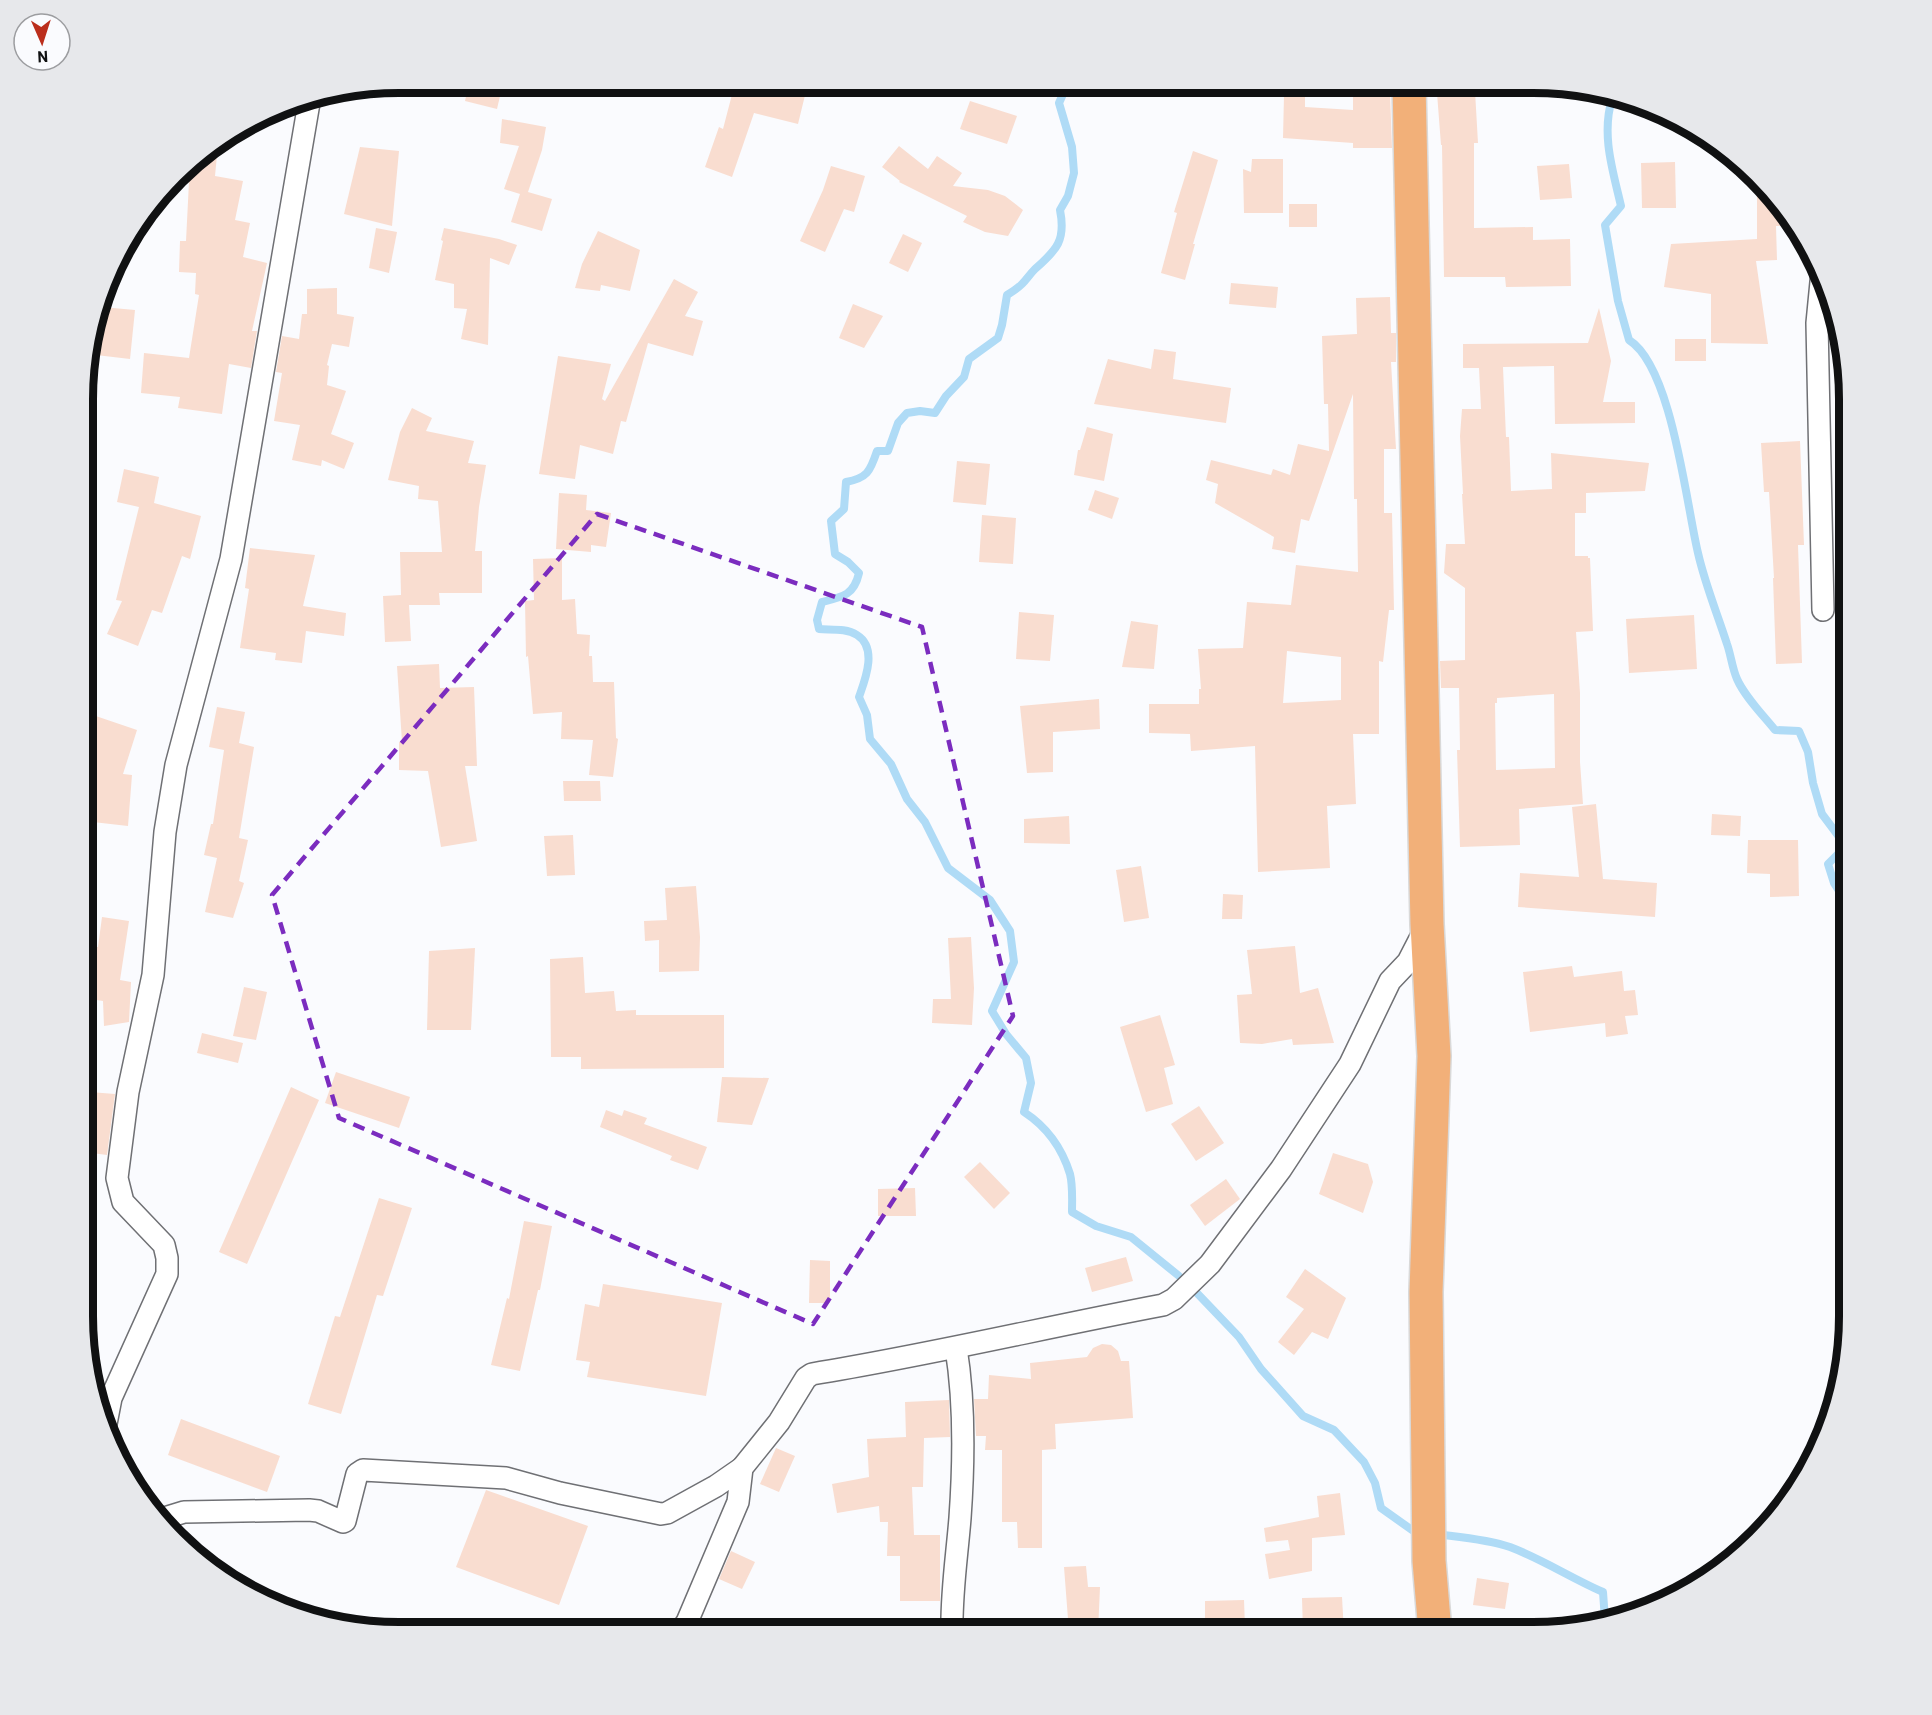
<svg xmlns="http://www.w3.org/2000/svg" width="1932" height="1715" viewBox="0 0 1932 1715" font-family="Barlow,sans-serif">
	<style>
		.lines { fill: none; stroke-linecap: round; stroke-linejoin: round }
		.stream { stroke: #afdbf6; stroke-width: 8 }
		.building { fill: #f9ddd0; fill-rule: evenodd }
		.street-casing { stroke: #6f7074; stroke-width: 24 }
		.primary-casing { stroke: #d9d9d9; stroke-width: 36 }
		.street { stroke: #fff; stroke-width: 21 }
		.primary { stroke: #f2b079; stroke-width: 33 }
		.marked { fill: none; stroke: #7b2cbf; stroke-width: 4.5; stroke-dasharray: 12 8; stroke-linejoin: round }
		.rim { fill: none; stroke: #101112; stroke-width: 8 }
	</style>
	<rect width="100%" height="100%" fill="#fafbfe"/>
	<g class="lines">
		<g class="stream">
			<path d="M 1068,83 L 1059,103 L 1072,147 L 1074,173 L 1068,196 L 1060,210 C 1066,240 1057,250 1035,269 C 1030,274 1027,279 1022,284 C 1018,288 1012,292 1007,295 L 1002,325 L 998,338 L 969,359 L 964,377 L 946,396 L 935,413 L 920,411 L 907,413 L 898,423 L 888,451 L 877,451 C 870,472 867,478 846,482 L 844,509 L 831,521 L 835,554 L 848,562 L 859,573 C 854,595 843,597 822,602 L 817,620 L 819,629 C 831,630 846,628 857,635 C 878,648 865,680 859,697 L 867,715 L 870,739 L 891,764 L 907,799 L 925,822 L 948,868 L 990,900 L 1010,931 L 1014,962 L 992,1011 L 1006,1034 L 1026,1058 L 1031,1083 L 1024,1112 C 1047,1127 1062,1148 1070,1174 C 1073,1186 1072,1200 1072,1212 L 1096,1226 L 1131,1237 L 1179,1276"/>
			<path d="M 1612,99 C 1601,135 1613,171 1621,206 L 1605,225 L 1618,301 L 1629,340 C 1672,367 1686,503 1698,553 C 1705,584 1717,613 1727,644 C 1731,655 1732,668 1737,679 C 1745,697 1762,714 1775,730 L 1799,731 L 1808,752 L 1813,783 L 1822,814 L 1846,846 L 1828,864 L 1834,883 L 1849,906"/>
			<polyline points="1195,1291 1239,1337 1261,1369 1303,1416 1334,1430 1364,1462 1375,1483 1381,1508 1412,1530 1423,1532"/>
			<path d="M 1436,1534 C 1459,1537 1487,1539 1510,1547 C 1542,1559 1571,1578 1603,1592 L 1605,1620"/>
		</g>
	</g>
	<g class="building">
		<polygon points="469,83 503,83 497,109 465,101"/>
		<polygon points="735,83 808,83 798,124 754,113 732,177 705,167 719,127 723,129"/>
		<polygon points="1475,91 1478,143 1474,143 1474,228 1533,227 1533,240 1570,239 1571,286 1506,287 1505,277 1444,277 1442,145 1441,145 1437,93"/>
		<polygon points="1353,93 1390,93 1392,148 1353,148 1353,143 1283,138 1284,95 1305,96 1305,107 1353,110"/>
		<polygon points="970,101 1017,116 1007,144 960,129"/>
		<polygon points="502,119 546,127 542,150 528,192 552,199 542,231 511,222 520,194 504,189 519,146 500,143"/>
		<polygon points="218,145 215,176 243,181 235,220 250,223 243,257 267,263 252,331 257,331 251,368 229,364 222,414 178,408 180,397 141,393 144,353 189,358 199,295 195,294 196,273 179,272 180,241 186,241 190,162"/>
		<polygon points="899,146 928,169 937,156 962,173 953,186 988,190 1005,196 1023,210 1008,236 985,232 963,222 967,216 899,182 900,181 882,167"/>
		<polygon points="360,147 399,151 392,226 344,214"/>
		<polygon points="1193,151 1218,160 1193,244 1195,244 1185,280 1161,273 1177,213 1174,212"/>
		<polygon points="1252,159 1283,159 1283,213 1244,213 1243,169 1251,172"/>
		<polygon points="1675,162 1676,208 1642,208 1641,163"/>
		<polygon points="1569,164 1572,198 1540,200 1537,166"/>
		<polygon points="831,166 865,176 854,212 844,209 825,252 800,241 823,190"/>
		<polygon points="1757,180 1771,190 1793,226 1776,226 1777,260 1756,261 1768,344 1711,343 1711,294 1664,287 1671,244 1757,239"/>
		<rect x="1289" y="204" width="28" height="23"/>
		<polygon points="376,228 397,232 389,273 369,268"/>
		<polygon points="444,228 499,239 517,245 509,265 490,258 488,345 461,339 467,309 454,308 454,284 435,280 443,241 441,240"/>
		<polygon points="598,231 640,250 630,291 601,285 600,291 575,288 582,264"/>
		<polygon points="903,234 922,243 908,272 889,263"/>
		<polygon points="674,279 698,292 685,316 703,321 693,356 648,343 626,422 621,421 613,454 580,445 575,479 539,474 558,356 611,364 602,399 605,401"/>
		<polygon points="1231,283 1278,287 1276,308 1229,304"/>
		<polygon points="337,288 337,314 354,317 349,347 332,344 327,365 329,366 327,385 346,391 331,434 354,443 344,469 322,460 321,466 292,460 300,425 274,421 282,373 276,372 282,336 299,339 302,314 307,314 307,289"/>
		<path d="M 1390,297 L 1391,333 L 1396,333 L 1396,362 L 1391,362 L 1396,449 L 1384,449 L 1384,513 L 1392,513 L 1394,610 L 1389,610 L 1383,662 L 1379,661 L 1379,734 L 1353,734 L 1356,804 L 1327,806 L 1330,868 L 1258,872 L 1255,746 L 1191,751 L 1190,734 L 1149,733 L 1149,704 L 1199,704 L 1199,689 L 1201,689 L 1198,649 L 1243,648 L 1247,602 L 1291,605 L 1296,565 L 1358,572 L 1357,499 L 1354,499 L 1353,394 L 1309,521 L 1301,519 L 1295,553 L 1272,549 L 1274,537 L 1215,503 L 1218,484 L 1206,480 L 1211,460 L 1271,475 L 1273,469 L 1290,475 L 1298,444 L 1329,451 L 1328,404 L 1324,404 L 1322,336 L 1357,334 L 1356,298 ZM 1287,651 L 1341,657 L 1341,700 L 1283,703 Z"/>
		<polygon points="853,304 883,316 864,348 839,338"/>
		<polygon points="102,307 135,310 130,359 96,355"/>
		<path d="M 1599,308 L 1611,361 L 1603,402 L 1635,402 L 1635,423 L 1555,424 L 1554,366 L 1503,367 L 1506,437 L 1509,437 L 1511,491 L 1552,489 L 1551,453 L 1649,463 L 1645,491 L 1586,493 L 1586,513 L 1575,513 L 1575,556 L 1588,556 L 1588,558 L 1590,558 L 1593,631 L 1576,632 L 1580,693 L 1580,762 L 1583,804 L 1519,809 L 1520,845 L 1460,847 L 1457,750 L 1460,750 L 1459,688 L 1441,688 L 1440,661 L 1465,660 L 1465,588 L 1444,573 L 1446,544 L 1465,544 L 1462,494 L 1463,494 L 1460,436 L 1462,409 L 1481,409 L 1479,368 L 1463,368 L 1463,344 L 1588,343 ZM 1554,694 L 1555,768 L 1496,770 L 1495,703 L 1497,703 L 1497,698 Z"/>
		<rect x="1675" y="339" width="31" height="22"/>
		<polygon points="1154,349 1176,352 1173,379 1231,388 1226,423 1094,404 1108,359 1151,369"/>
		<polygon points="412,408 432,418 426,431 474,441 468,463 486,465 479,507 475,551 482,551 482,593 439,593 440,605 409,605 411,641 385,642 383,596 401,595 400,552 442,552 438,501 418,499 419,486 388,480 400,432"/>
		<polygon points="1087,427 1113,434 1104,481 1074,475 1078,450 1080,450"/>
		<polygon points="1800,441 1804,545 1798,545 1802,663 1776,664 1773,578 1774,578 1769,492 1764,492 1761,443"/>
		<polygon points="957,461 990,464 986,505 953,502"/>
		<polygon points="124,469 159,477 154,503 201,516 190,559 182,556 162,613 152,610 138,646 107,634 122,601 116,600 139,507 117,502"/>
		<polygon points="1095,490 1119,498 1112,519 1088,510"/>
		<polygon points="559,493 587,495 586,510 611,513 606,547 591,545 591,552 556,549"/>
		<polygon points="982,515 1016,518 1013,564 979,562"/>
		<polygon points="250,548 315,555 303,606 346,613 344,636 306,631 302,663 275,660 276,653 240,648 249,589 245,588"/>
		<polygon points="562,558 562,600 575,599 577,634 590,635 589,656 592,656 593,682 614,682 616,738 618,739 613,777 589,775 593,740 561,739 562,712 533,714 528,656 526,657 525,601 534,600 533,559"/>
		<polygon points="1019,612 1054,615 1050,661 1016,659"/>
		<polygon points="1694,615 1697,669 1629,673 1626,619"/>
		<polygon points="1131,621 1158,625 1154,669 1122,667"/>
		<polygon points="439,664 440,688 474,687 477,766 465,766 477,841 441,847 428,771 399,770 399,742 402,742 397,666"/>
		<polygon points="1099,699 1100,729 1053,732 1053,772 1027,773 1020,706"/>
		<polygon points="217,707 245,712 239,743 254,747 239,838 248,840 239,881 244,883 233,918 205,912 217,858 204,855 211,824 213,824 224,750 209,747"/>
		<polygon points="84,712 137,730 123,774 132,775 128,826 84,821"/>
		<polygon points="563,781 600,781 601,801 564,801"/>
		<polygon points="1596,804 1603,879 1657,883 1655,917 1518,907 1520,873 1579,877 1572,807"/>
		<polygon points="1712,814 1741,816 1740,836 1711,835"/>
		<polygon points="1069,816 1070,844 1024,843 1024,819"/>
		<polygon points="573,835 575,875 547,876 544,836"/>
		<polygon points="1748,840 1798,840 1799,896 1770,897 1770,874 1747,873"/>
		<polygon points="1141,866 1149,918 1124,922 1116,870"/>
		<polygon points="696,886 700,937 699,971 659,972 659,940 645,941 644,921 667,920 665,888"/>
		<polygon points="1223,894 1243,895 1242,919 1222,919"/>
		<polygon points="102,917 129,921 120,980 131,982 129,1022 104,1026 103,1001 84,998 84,946 98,947"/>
		<polygon points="971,937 974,988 972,1025 932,1023 933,999 951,999 948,938"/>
		<polygon points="1295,946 1300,993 1318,988 1334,1043 1293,1045 1292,1039 1262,1044 1240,1043 1237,995 1252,994 1247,950"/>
		<polygon points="475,948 471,1030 427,1030 429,951"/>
		<polygon points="583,957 585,993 614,991 616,1011 636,1010 636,1015 724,1015 724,1068 581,1069 581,1057 551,1057 550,959"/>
		<polygon points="1572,966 1574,977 1622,971 1624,991 1635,990 1638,1015 1625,1016 1628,1034 1606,1037 1605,1023 1530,1032 1523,972"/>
		<polygon points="244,987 267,992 256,1040 233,1036"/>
		<polygon points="1160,1015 1175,1065 1164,1068 1173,1104 1146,1112 1120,1027"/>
		<polygon points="202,1033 243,1043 238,1063 197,1053"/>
		<polygon points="336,1072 410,1097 399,1128 325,1103"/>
		<polygon points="722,1077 769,1078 752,1125 717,1122"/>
		<polygon points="291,1087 319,1100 247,1264 219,1252"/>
		<polygon points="90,1092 115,1094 107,1155 84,1152"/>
		<polygon points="1199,1106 1224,1143 1196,1161 1171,1124"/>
		<polygon points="606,1110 622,1116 624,1110 647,1118 644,1124 707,1147 698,1170 670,1160 672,1156 600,1127"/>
		<polygon points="1333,1153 1368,1164 1373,1182 1363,1213 1319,1194"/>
		<polygon points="980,1162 1010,1193 994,1209 964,1177"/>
		<polygon points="1226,1179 1240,1199 1205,1226 1190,1205"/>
		<polygon points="915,1188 916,1216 878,1216 878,1189"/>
		<polygon points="379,1198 412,1208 383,1296 377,1295 341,1414 308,1404 335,1316 340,1317"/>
		<polygon points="524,1221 552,1226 540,1290 538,1290 520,1371 491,1365 507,1298 509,1299"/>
		<polygon points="1126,1257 1133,1281 1092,1292 1085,1268"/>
		<polygon points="810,1260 830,1261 830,1303 809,1303"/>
		<polygon points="1305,1269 1346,1298 1328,1339 1312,1332 1294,1355 1278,1342 1304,1309 1286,1297"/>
		<polygon points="603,1284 722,1303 706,1396 587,1377 590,1362 576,1360 585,1304 599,1307"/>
		<polygon points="1102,1344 1111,1345 1118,1351 1121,1361 1129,1361 1133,1418 1055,1424 1056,1449 1042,1450 1042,1548 1018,1548 1017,1522 1002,1522 1002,1450 985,1450 986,1436 976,1436 974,1399 988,1399 989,1375 1031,1379 1030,1363 1087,1357 1093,1348"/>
		<polygon points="949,1400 950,1437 924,1438 923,1487 912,1487 914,1535 940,1535 940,1601 900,1601 900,1556 887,1556 888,1522 880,1522 879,1506 837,1513 832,1484 869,1477 867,1439 906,1437 905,1402"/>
		<polygon points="181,1419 280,1456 267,1492 168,1455"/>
		<polygon points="776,1448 795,1456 779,1492 760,1484"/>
		<polygon points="486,1490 588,1526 559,1605 456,1567"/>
		<polygon points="1340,1493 1345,1535 1312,1538 1312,1571 1269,1579 1265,1554 1290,1550 1288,1540 1266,1542 1264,1528 1319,1517 1317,1496"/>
		<polygon points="731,1551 755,1562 742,1589 719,1579"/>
		<polygon points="1086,1566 1088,1587 1100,1587 1098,1632 1069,1632 1064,1567"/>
		<polygon points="1477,1578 1509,1583 1505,1609 1473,1605"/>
		<polygon points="1342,1597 1344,1632 1303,1632 1302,1598"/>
		<polygon points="1244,1600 1245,1627 1205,1629 1205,1601"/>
	</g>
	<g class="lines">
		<defs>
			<g id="street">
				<polyline points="1822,272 1817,323 1823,610"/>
				<polyline points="105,1429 111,1398 167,1274 167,1258 164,1245 123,1202 117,1178 128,1092 153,975 165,832 176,765 231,559 310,97"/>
				<polyline points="158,1520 184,1512 309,1510 318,1511 343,1522 345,1521 357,1474 363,1470 506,1478 560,1493 661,1514 667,1513 716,1486 742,1468"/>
				<path d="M 680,1632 L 687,1622 L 738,1502 L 742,1468 L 779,1422 L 806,1378 L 812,1374 C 930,1355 1046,1327 1163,1305 L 1174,1299 L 1210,1264 L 1281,1169 L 1350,1064 L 1390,981 L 1408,962 L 1425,929"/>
				<path d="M 952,1632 C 951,1594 957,1556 960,1518 C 964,1462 965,1403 956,1348"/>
			</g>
			<polyline id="primary" points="1409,83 1427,924 1434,1056 1426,1292 1429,1561 1435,1632"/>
		</defs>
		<use href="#street" class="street-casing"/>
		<use href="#primary" class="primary-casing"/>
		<use href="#street" class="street"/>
		<use href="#primary" class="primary"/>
	</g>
	<path class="marked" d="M 597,514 L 922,627 L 1013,1016 L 813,1324 L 339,1118 L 272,895 Z"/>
	<path d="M0 0H1932V1715H0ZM399 93H1533A306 306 0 0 1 1839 399V1316A306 306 0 0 1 1533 1622H399A306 306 0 0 1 93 1316V399A306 306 0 0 1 399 93Z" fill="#e7e8eb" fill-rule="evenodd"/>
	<path class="rim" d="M399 93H1533A306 306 0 0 1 1839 399V1316A306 306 0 0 1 1533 1622H399A306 306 0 0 1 93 1316V399A306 306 0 0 1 399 93Z"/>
	<g transform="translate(42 42) rotate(177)"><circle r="28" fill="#fafbfe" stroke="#9c9da0" stroke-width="1.5"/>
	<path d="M0-4.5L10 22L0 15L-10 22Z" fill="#bb2e1c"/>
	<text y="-9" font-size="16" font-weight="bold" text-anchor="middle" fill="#101112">N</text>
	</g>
</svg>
